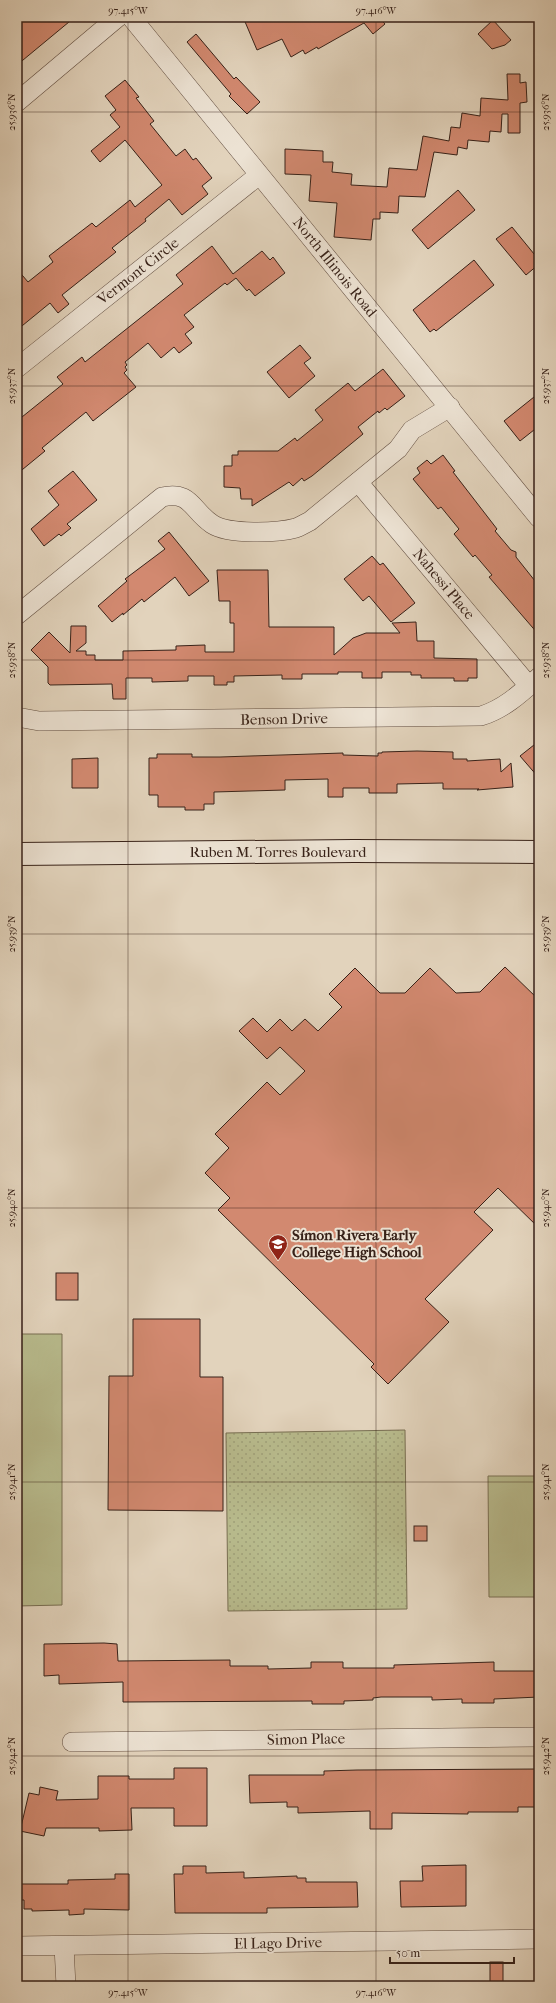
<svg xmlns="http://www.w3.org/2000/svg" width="556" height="2003" viewBox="0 0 556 2003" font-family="'IM FELL French Canon',serif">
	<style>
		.green { fill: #b8bb8d; stroke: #786e52 }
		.park { fill: url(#park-dots); stroke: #786e52 }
		.building { fill: #d28970; stroke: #372118 }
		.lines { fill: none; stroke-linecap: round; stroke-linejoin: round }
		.minor-casing { stroke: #624e41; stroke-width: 20 }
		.secondary-casing { stroke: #372118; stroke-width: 24 }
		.minor { stroke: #ece2d3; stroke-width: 19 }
		.secondary { stroke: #ece2d3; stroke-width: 22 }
		.ticks { fill: none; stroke: #372118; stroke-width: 1; stroke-opacity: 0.45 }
		.labels { text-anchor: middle; stroke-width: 4; stroke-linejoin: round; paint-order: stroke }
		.street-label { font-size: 15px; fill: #372118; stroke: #ece2d3 }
		.poi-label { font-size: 15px; font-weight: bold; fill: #372118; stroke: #ece2d3; text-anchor: start }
		.neatline { fill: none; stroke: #372118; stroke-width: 1.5 }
		.ticks-label { font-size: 10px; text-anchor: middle; fill: #372118 }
	</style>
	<defs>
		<pattern id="park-dots" width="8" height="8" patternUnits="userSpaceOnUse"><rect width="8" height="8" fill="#b8bb8d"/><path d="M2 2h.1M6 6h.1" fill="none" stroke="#9fa079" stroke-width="1.8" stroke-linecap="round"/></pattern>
	</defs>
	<rect width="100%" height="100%" fill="#e2d3bc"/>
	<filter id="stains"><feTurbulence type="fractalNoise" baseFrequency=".005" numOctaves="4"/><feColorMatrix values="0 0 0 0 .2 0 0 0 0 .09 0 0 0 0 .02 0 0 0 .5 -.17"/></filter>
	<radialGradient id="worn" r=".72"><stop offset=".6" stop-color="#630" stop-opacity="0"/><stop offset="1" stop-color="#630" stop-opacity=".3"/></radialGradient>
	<g class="green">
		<polygon points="17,1334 62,1334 62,1605 17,1606"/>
		<polygon points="488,1476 539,1476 539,1597 489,1597"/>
	</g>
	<polygon class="park" points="405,1430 407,1609 228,1611 226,1433"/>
	<g class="building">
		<polygon points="17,17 75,17 17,65"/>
		<polygon points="243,17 379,17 385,24 373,34 364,23 318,49 317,47 305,54 303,50 291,57 282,39 257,50"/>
		<polygon points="493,20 511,40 505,45 492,49 478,34"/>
		<polygon points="196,34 234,79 236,77 260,102 247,114 229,96 231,94 187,42"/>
		<polygon points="507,74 520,74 520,83 526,82 527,102 520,103 520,133 508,133 508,114 502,114 501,132 490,131 489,142 468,140 467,149 458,147 457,155 434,152 425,197 399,196 398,213 380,212 380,219 373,219 371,240 334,237 337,203 309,201 311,175 285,174 285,149 323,151 323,162 333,162 332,172 352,174 351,185 387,187 389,168 417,170 423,136 449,141 451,127 460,128 462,113 480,116 481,98 508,100"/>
		<polygon points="125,80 139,97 136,98 154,121 150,124 176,156 185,149 193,160 196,158 212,178 202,186 208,194 182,215 169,199 145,219 146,221 112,248 116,252 62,295 69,304 58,313 50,303 17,330 17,269 28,282 53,262 49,256 92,223 96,227 130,200 135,207 162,185 125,140 100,162 91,151 120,127 110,115 116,110 105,96"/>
		<polygon points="458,190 475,210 428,249 412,230"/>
		<polygon points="512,227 539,260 539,264 526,275 496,239"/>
		<polygon points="212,246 233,274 262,251 270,260 273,257 285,273 255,296 249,289 247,291 236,278 227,285 225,283 184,315 194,327 185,334 192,343 179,353 174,347 161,358 148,343 125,362 127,365 125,367 127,370 124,373 136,387 93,421 86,412 42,448 45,451 17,474 17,421 63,384 57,377 82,357 85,362 183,284 176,275"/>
		<polygon points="474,260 494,285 436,331 434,329 430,332 413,310"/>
		<polygon points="300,345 311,358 304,363 315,376 289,398 267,372"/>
		<polygon points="383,369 405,396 387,410 385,408 379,413 378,411 358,427 363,434 312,476 304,481 302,478 293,486 289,482 252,506 252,499 241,499 240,488 224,487 224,466 232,466 232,455 238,455 238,451 278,451 295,438 297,441 323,420 315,410 348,383 355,391"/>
		<polygon points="539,393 539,426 520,441 504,421"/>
		<polygon points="443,455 455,471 453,472 497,529 495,531 511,550 516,552 516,557 539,586 539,635 489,577 492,575 475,555 473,557 454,534 459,529 441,507 438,509 413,479 420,473 417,468 427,460 431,464"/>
		<polygon points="73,471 97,500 67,524 71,528 61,536 59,534 44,546 31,529 59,505 48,491"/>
		<polygon points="169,532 209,581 189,596 175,577 144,602 142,599 123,615 123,613 112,622 98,606 127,581 125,579 165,549 158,541"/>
		<polygon points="372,556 380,565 383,563 415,603 391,622 369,596 363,601 344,579"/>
		<polygon points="217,570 268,570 269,627 334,627 334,655 353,638 366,633 400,633 392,623 416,622 417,641 434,641 434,658 477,659 477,678 468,678 468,681 454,681 454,678 421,678 421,675 411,675 411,672 382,672 382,678 362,678 362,672 338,672 338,674 302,674 302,679 282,679 282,675 234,676 234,682 227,682 227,685 214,685 214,676 188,676 188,681 152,682 152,678 126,678 126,699 113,699 112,684 50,685 48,683 48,667 31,650 49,632 70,653 71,626 86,626 86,643 76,651 86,651 86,655 95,655 95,660 123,660 123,651 176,650 176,646 205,645 205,652 234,652 234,623 230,623 230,601 219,601"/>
		<polygon points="539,741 539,778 520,756"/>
		<polygon points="417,751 453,752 453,759 467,759 467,761 500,759 501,772 511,763 513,787 477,790 479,789 443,789 443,783 397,784 397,793 369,793 369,788 343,788 343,797 328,797 328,779 285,780 285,790 214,792 214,804 204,804 204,810 185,810 185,807 158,807 158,795 149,795 149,758 157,758 157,754 192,754 192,757 220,757 343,753 343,755 378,756 378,753 382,753 382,752"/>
		<polygon points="98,758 98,788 72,788 72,759"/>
		<polygon points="505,967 539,1000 539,1228 498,1188 474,1212 493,1230 425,1299 449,1322 388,1384 371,1367 374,1364 218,1210 230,1198 205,1173 229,1148 215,1134 267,1082 280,1095 305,1071 280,1047 267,1059 239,1031 253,1018 267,1032 280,1019 292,1031 305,1019 318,1031 342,1007 329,994 355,968 380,993 405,993 430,968 456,993 480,992"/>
		<rect x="56" y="1273" width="22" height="27"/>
		<polygon points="133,1319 200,1319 200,1377 223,1377 223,1511 108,1510 109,1376 133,1376"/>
		<rect x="414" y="1526" width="13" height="15"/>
		<polygon points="104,1643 117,1644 118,1661 230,1660 230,1666 268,1666 268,1669 311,1668 311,1662 343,1662 343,1668 394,1668 394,1665 494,1662 494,1671 539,1671 539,1697 494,1699 494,1703 462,1703 462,1699 432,1700 432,1697 381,1697 373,1698 373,1700 344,1701 344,1704 312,1704 312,1701 123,1702 123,1682 59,1684 59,1675 44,1676 44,1644"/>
		<polygon points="174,1768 207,1768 207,1826 174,1826 174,1808 131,1808 132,1830 99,1831 99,1828 46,1828 44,1836 20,1831 29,1793 39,1795 40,1787 58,1791 56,1800 98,1799 98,1776 129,1776 129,1779 174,1779"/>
		<polygon points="539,1769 539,1807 518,1807 518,1812 468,1812 468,1814 392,1813 392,1829 370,1829 370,1811 298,1813 298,1807 287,1807 287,1802 250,1803 249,1775 324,1775 324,1771 357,1770"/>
		<polygon points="466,1865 466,1906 401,1907 400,1881 423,1881 422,1866"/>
		<polygon points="183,1866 206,1866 206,1873 244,1872 244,1878 297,1876 297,1878 306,1878 306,1882 357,1882 358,1907 267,1908 267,1913 175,1913 174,1874 183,1874"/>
		<polygon points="115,1874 129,1874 129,1910 84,1909 84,1914 69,1915 69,1910 32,1911 32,1909 24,1909 24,1900 17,1900 17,1884 68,1884 68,1880 115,1879"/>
		<rect x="490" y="1962" width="13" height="24"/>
	</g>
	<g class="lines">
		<defs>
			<g id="minor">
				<polyline points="131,17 539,518"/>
				<polyline points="17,102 118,17"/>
				<polyline points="17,368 259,175"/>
				<polyline points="358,482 529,686"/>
				<path d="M 17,615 L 162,497 C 191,490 192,511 212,524 C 229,535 277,533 296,528 C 301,526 306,523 310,521 L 398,449 L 412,430 L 450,407"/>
				<path d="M 17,717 L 39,721 L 481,716 C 504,709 521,693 539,677"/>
				<polyline points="72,1742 539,1737"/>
				<polyline points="17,1946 539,1939"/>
				<polyline points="64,1946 66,1986"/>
			</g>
			<polyline id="secondary" points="17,854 354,851 539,852"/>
		</defs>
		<use href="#minor" class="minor-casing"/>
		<use href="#secondary" class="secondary-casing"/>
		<use href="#minor" class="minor"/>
		<use href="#secondary" class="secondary"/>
	</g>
	<path class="ticks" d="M 128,17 L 128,1986M 376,17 L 376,1986M 17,112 L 539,112M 17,386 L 539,386M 17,660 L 539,660M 17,934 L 539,934M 17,1208 L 539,1208M 17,1482 L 539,1482M 17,1756 L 539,1756"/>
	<defs>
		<symbol id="school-pin" viewBox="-11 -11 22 30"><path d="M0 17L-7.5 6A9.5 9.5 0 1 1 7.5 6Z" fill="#8f2418" stroke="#ece2d3"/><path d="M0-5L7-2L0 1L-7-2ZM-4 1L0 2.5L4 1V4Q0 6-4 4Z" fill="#fff"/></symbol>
	</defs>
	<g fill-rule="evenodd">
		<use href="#school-pin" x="267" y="1233" width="22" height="30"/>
	</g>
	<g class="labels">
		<g class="street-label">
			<text transform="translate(335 267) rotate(51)" y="5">North Illinois Road</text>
			<text transform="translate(138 271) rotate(-38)" y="5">Vermont Circle</text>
			<text transform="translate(444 584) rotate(50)" y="5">Nahessi Place</text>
			<text transform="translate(284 719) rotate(-1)" y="5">Benson Drive</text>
			<text x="278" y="857">Ruben M. Torres Boulevard</text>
			<text transform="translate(306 1739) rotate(-1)" y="5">Simon Place</text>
			<text transform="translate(278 1943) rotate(-1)" y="5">El Lago Drive</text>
		</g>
		<g class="poi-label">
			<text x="292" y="1240">Símon Rivera Early<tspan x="292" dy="17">College High School</tspan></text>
		</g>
	</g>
	<rect width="556" height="2003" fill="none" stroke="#e2d3bc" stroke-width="44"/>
	<path d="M390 1957v6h124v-6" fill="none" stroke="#372118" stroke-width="2"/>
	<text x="396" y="1957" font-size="12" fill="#372118" stroke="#ece2d3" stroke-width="3" paint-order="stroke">50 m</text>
	<rect x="22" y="22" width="512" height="1959" class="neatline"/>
	<g class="ticks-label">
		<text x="128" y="14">97.415°W</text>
		<text x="376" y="14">97.416°W</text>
		<text transform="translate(545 112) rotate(-90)" y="4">25.936°N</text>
		<text transform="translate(11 112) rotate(-90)" y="4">25.936°N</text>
		<text transform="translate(545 386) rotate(-90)" y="4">25.937°N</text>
		<text transform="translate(11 386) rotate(-90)" y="4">25.937°N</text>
		<text transform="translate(11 660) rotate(-90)" y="4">25.938°N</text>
		<text transform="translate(545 660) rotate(-90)" y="4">25.938°N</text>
		<text transform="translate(545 934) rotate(-90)" y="4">25.939°N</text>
		<text transform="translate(11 934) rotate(-90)" y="4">25.939°N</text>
		<text transform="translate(11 1208) rotate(-90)" y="4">25.940°N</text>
		<text transform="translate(545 1208) rotate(-90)" y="4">25.940°N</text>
		<text transform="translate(11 1482) rotate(-90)" y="4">25.941°N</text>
		<text transform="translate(545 1482) rotate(-90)" y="4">25.941°N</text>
		<text transform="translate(545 1756) rotate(-90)" y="4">25.942°N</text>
		<text transform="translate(11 1756) rotate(-90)" y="4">25.942°N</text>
		<text x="128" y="1996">97.415°W</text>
		<text x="376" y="1996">97.416°W</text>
	</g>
	<rect width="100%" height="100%" filter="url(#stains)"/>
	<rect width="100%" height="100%" fill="url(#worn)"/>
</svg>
